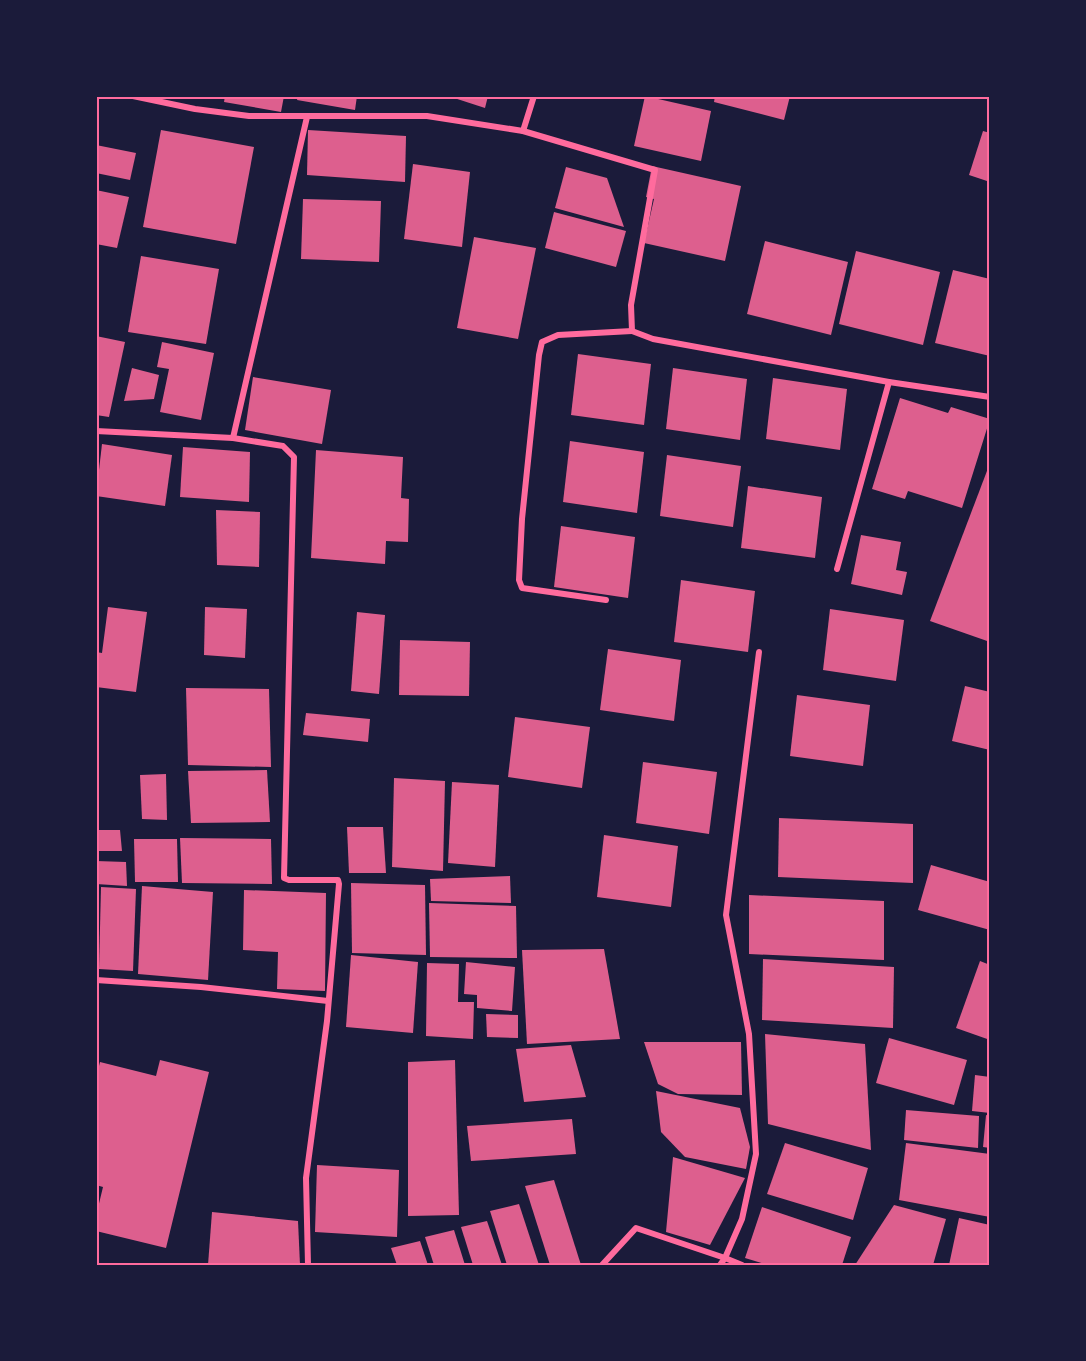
<svg xmlns="http://www.w3.org/2000/svg" width="1086" height="1361" viewBox="0 0 1086 1361" font-family="'Source Sans 3',sans-serif">
	<style>
		.building { fill: #dd5f8e }
		.lines { fill: none; stroke-linecap: round; stroke-linejoin: round }
		.minor { stroke: #ff6b9d; stroke-width: 6 }
		.neatline { fill: none; stroke: #ff6b9d; stroke-width: 2 }
	</style>
	<rect width="100%" height="100%" fill="#1b1b3a"/>
	<g class="building">
		<polygon points="225,96 284,96 281,112 224,102"/>
		<polygon points="298,96 357,96 355,110 297,100"/>
		<polygon points="448,96 488,96 485,108"/>
		<polygon points="645,96 711,111 701,161 634,146"/>
		<polygon points="715,96 790,96 784,120 714,102"/>
		<polygon points="161,130 254,147 236,244 143,227"/>
		<polygon points="308,130 406,136 405,182 307,175"/>
		<polygon points="983,131 990,133 990,182 969,175"/>
		<polygon points="96,145 136,153 130,180 96,173"/>
		<polygon points="413,164 470,172 462,247 404,239"/>
		<polygon points="652,166 741,186 725,261 644,243 654,199 646,197"/>
		<polygon points="566,167 607,178 624,227 555,208"/>
		<polygon points="96,190 129,197 117,248 96,244"/>
		<polygon points="303,199 381,201 379,262 301,259"/>
		<polygon points="554,212 626,231 616,267 545,248"/>
		<polygon points="474,237 536,248 518,339 457,328"/>
		<polygon points="765,241 848,262 831,335 747,314"/>
		<polygon points="856,251 940,272 923,345 839,324"/>
		<polygon points="141,256 219,269 206,344 128,332"/>
		<polygon points="953,270 990,279 990,356 935,343"/>
		<polygon points="96,336 125,342 109,417 96,415"/>
		<polygon points="162,342 214,353 201,420 160,412 169,369 157,367"/>
		<polygon points="578,354 651,364 644,425 571,415"/>
		<polygon points="132,368 159,375 154,399 124,401"/>
		<polygon points="673,368 747,379 740,440 666,429"/>
		<polygon points="253,377 331,390 322,444 245,430"/>
		<polygon points="773,378 847,389 840,450 766,439"/>
		<polygon points="900,398 948,413 951,407 990,419 962,508 908,491 905,499 872,489"/>
		<polygon points="570,441 644,452 637,513 563,502"/>
		<polygon points="102,444 172,455 165,506 96,496"/>
		<polygon points="183,447 250,452 249,502 180,497"/>
		<polygon points="316,450 403,457 401,498 409,499 408,542 386,541 385,564 311,558"/>
		<polygon points="667,455 741,466 733,527 660,516"/>
		<polygon points="990,463 990,642 930,621"/>
		<polygon points="748,486 822,497 815,558 741,548"/>
		<polygon points="216,510 260,512 259,567 217,565"/>
		<polygon points="561,526 635,537 628,598 554,587"/>
		<polygon points="861,535 901,542 896,570 907,572 902,595 851,584"/>
		<polygon points="681,580 755,591 748,652 674,642"/>
		<polygon points="108,607 147,612 136,692 96,687 96,652 102,653"/>
		<polygon points="205,607 247,609 245,658 204,655"/>
		<polygon points="830,609 904,620 896,681 823,670"/>
		<polygon points="357,612 385,615 379,694 351,691"/>
		<polygon points="400,640 470,642 469,696 399,695"/>
		<polygon points="608,649 681,660 674,721 600,710"/>
		<polygon points="965,686 990,692 990,750 952,741"/>
		<polygon points="186,688 269,689 271,767 188,765"/>
		<polygon points="797,695 870,705 863,766 790,756"/>
		<polygon points="306,713 370,719 368,742 303,735"/>
		<polygon points="515,717 590,727 582,788 508,777"/>
		<polygon points="643,762 717,772 709,834 636,823"/>
		<polygon points="267,770 270,822 191,823 188,771"/>
		<polygon points="166,774 167,820 142,819 140,775"/>
		<polygon points="394,778 445,781 443,871 392,867"/>
		<polygon points="452,782 499,785 495,867 448,863"/>
		<polygon points="779,818 913,824 913,883 778,877"/>
		<polygon points="347,827 383,827 386,873 349,873"/>
		<polygon points="96,830 120,830 122,851 96,851"/>
		<polygon points="604,835 678,846 671,907 597,897"/>
		<polygon points="180,838 271,839 272,884 182,883"/>
		<polygon points="134,839 177,839 178,882 135,882"/>
		<polygon points="96,861 126,862 127,886 96,884"/>
		<polygon points="931,865 990,882 990,930 918,910"/>
		<polygon points="510,876 511,903 431,901 430,879"/>
		<polygon points="351,883 425,885 426,955 352,953"/>
		<polygon points="142,886 213,892 208,980 138,974"/>
		<polygon points="101,887 136,889 133,971 99,969"/>
		<polygon points="244,890 326,893 325,991 277,989 278,952 243,950"/>
		<polygon points="749,895 884,901 884,960 749,954"/>
		<polygon points="429,903 516,906 517,958 430,957"/>
		<polygon points="604,949 620,1039 527,1044 522,950"/>
		<polygon points="351,955 418,962 413,1033 346,1027"/>
		<polygon points="763,959 894,967 893,1028 762,1020"/>
		<polygon points="980,961 990,965 990,1040 956,1028"/>
		<polygon points="466,962 515,967 512,1011 477,1008 477,995 464,994"/>
		<polygon points="427,963 459,964 458,1002 474,1002 473,1039 426,1036"/>
		<polygon points="486,1014 518,1015 518,1038 487,1037"/>
		<polygon points="765,1034 865,1044 871,1150 768,1124"/>
		<polygon points="889,1038 967,1060 954,1105 876,1083"/>
		<polygon points="644,1042 741,1042 742,1095 678,1094 658,1084"/>
		<polygon points="571,1045 586,1097 524,1102 516,1049"/>
		<polygon points="160,1060 209,1072 166,1248 96,1231 96,1216 103,1187 96,1185 96,1078 100,1062 156,1076"/>
		<polygon points="455,1060 459,1215 408,1216 408,1062"/>
		<polygon points="975,1075 990,1077 990,1113 972,1111"/>
		<polygon points="656,1091 740,1108 750,1147 746,1169 685,1157 661,1132"/>
		<polygon points="906,1110 979,1116 978,1148 904,1140"/>
		<polygon points="986,1115 990,1116 990,1148 983,1147"/>
		<polygon points="572,1119 576,1154 471,1161 467,1126"/>
		<polygon points="785,1143 868,1168 853,1220 767,1194"/>
		<polygon points="906,1143 990,1154 990,1217 899,1200"/>
		<polygon points="673,1157 745,1178 710,1245 666,1232"/>
		<polygon points="317,1165 399,1170 397,1237 315,1232"/>
		<polygon points="554,1180 581,1265 550,1265 525,1186"/>
		<polygon points="519,1204 539,1265 507,1265 490,1211"/>
		<polygon points="894,1205 946,1219 933,1265 855,1265"/>
		<polygon points="762,1207 851,1237 842,1265 768,1265 745,1258"/>
		<polygon points="212,1212 298,1221 300,1265 208,1265"/>
		<polygon points="959,1218 990,1225 990,1265 949,1265"/>
		<polygon points="487,1221 502,1265 473,1265 461,1227"/>
		<polygon points="454,1230 465,1265 434,1265 425,1237"/>
		<polygon points="420,1241 428,1265 397,1265 391,1248"/>
	</g>
	<g class="lines">
		<g class="minor">
			<polyline points="133,96 195,109 249,116 427,116 523,131 655,170 631,305 632,331 653,339 889,382 990,397"/>
			<polyline points="523,131 534,96"/>
			<polyline points="96,431 233,438 307,117"/>
			<polyline points="233,438 283,446 294,457 284,878 289,880 338,880 339,884 327,1021 306,1178 308,1265"/>
			<polyline points="837,569 889,382"/>
			<polyline points="606,600 522,588 519,580 522,519 539,355 542,342 558,335 632,331"/>
			<polyline points="96,980 201,987 328,1001"/>
			<polyline points="602,1265 636,1228 725,1258 742,1219 756,1154 749,1034 726,915 759,652"/>
			<polyline points="720,1265 725,1258 742,1265"/>
		</g>
	</g>
	<rect width="1086" height="1361" fill="none" stroke="#1b1b3a" stroke-width="195"/>
	<rect x="98" y="98" width="890" height="1166" class="neatline"/>
</svg>
